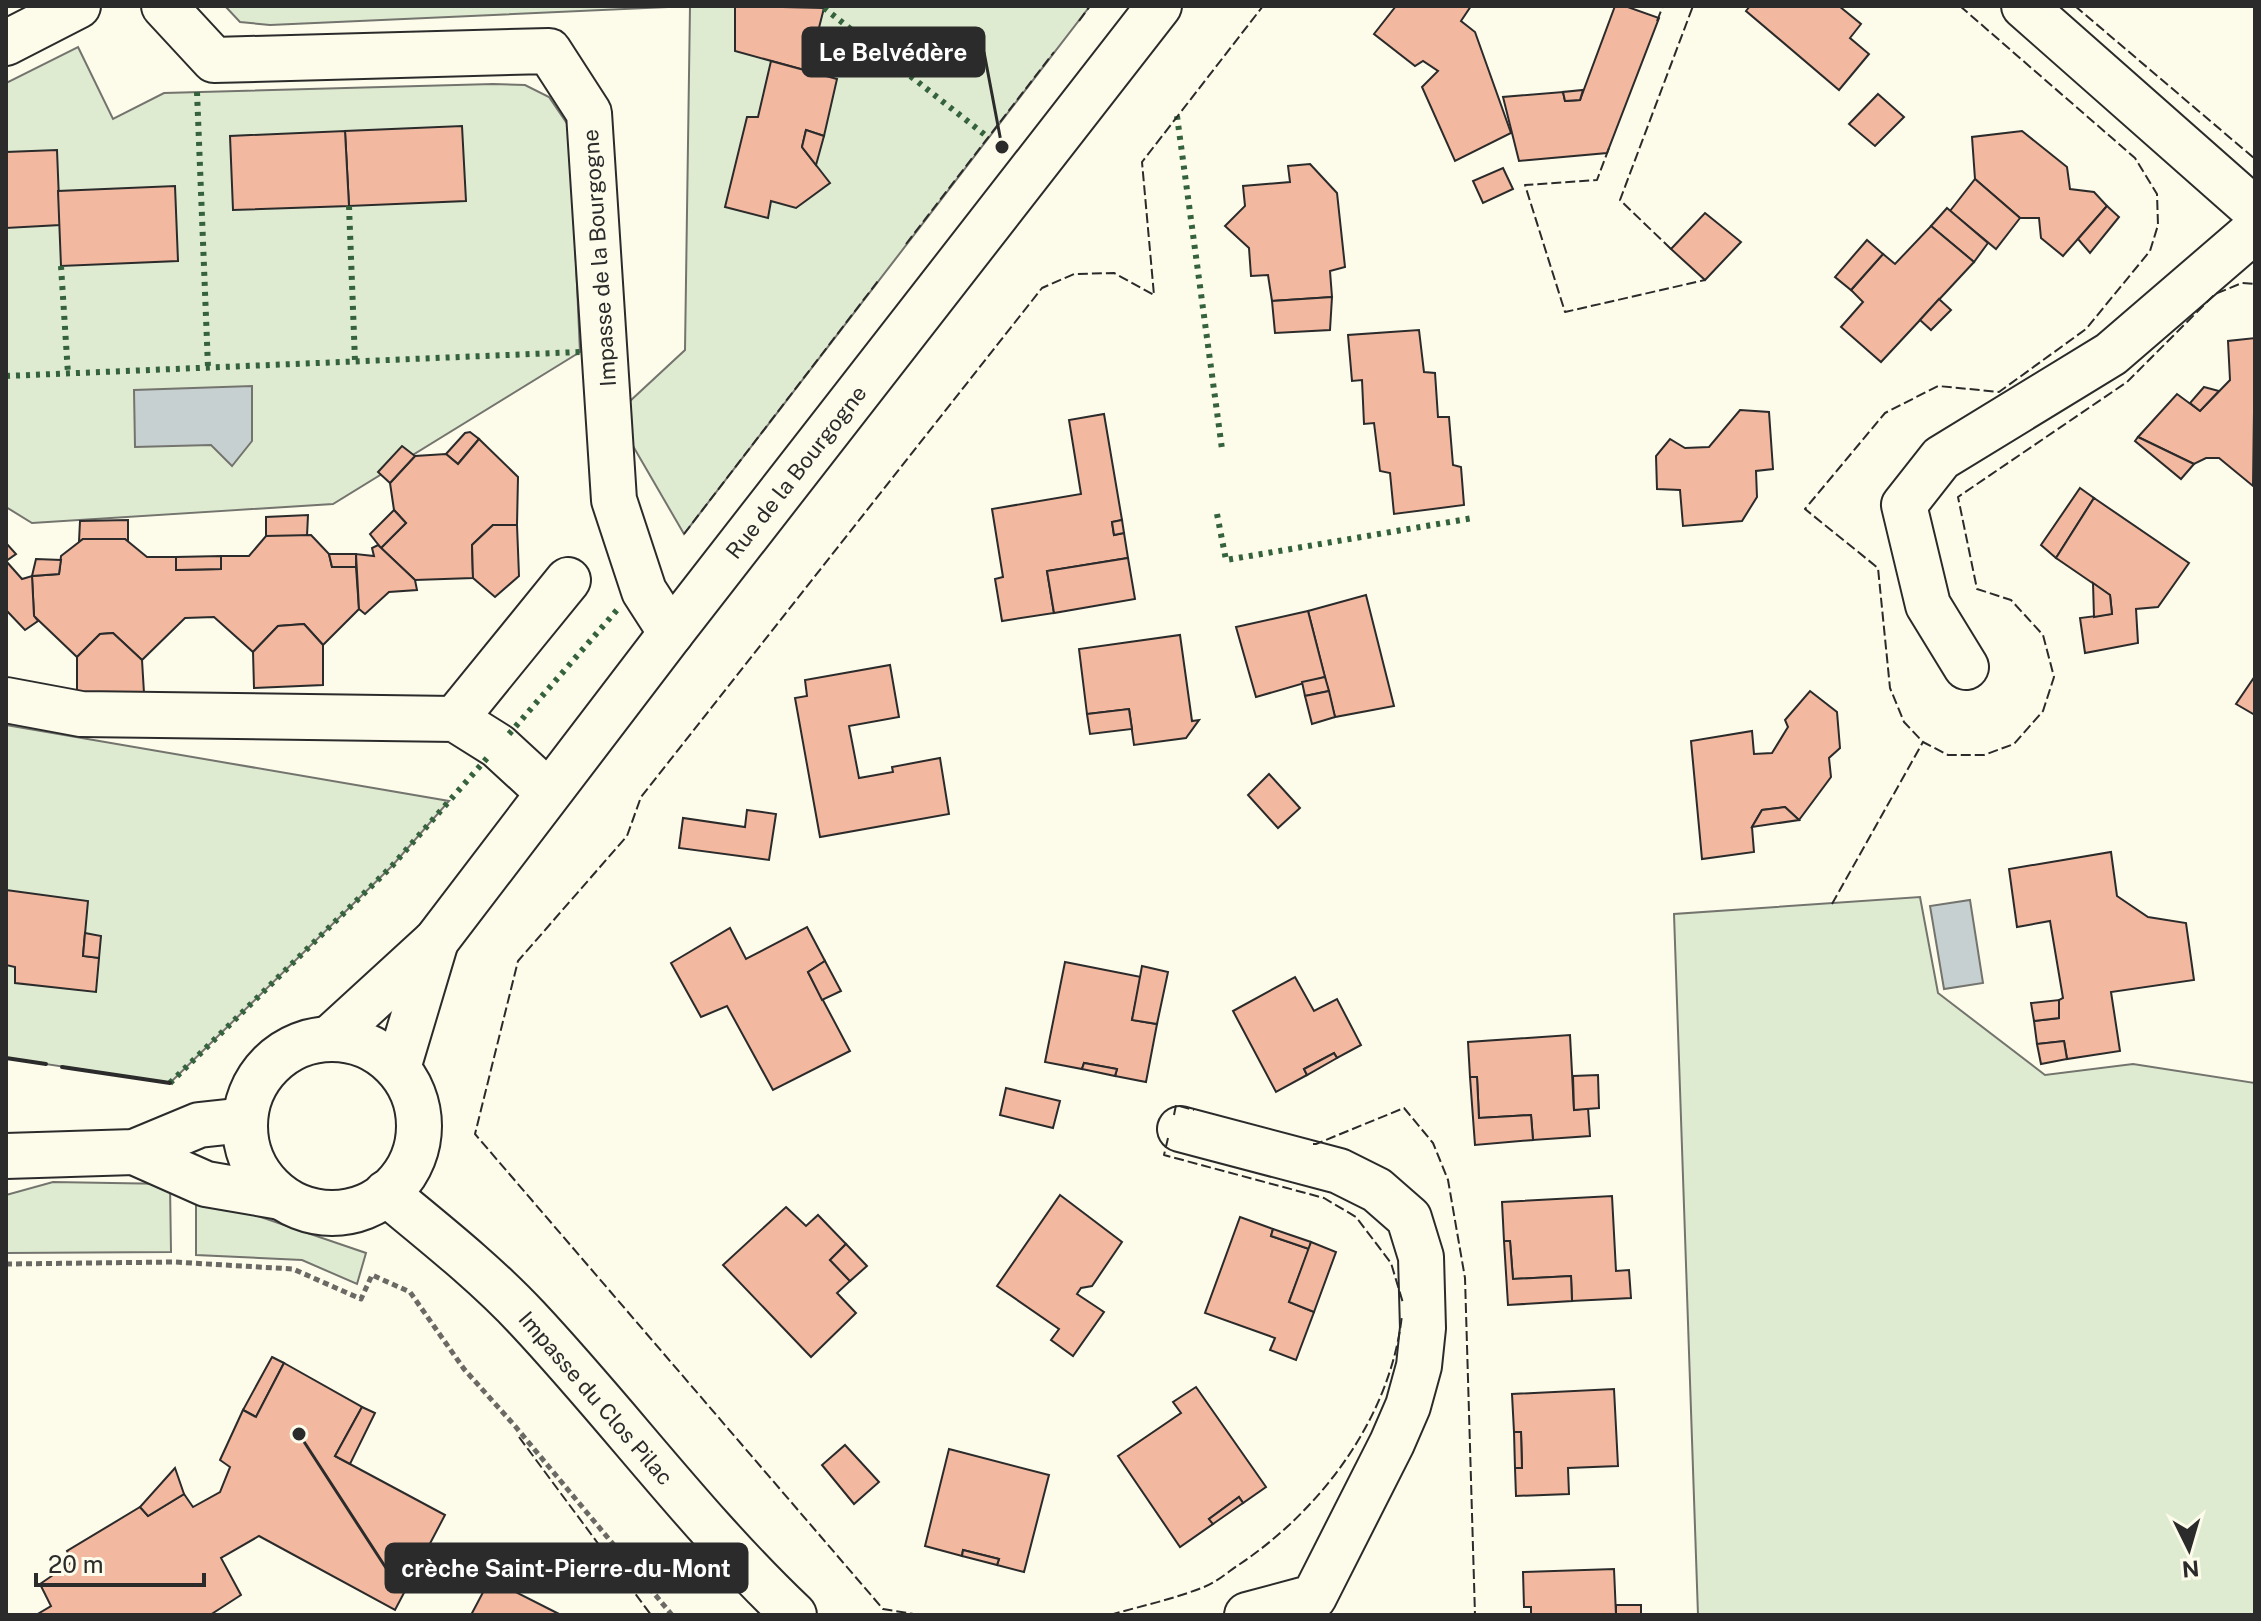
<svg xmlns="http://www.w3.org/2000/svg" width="2261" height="1621" viewBox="0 0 2261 1621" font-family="'Public Sans',sans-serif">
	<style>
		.green { fill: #deebd1; stroke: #74746e; stroke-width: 2 }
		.water { fill: #c7d0d0; stroke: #74746e; stroke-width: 2 }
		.building { fill: #f2b8a0; stroke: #2b2b2b; stroke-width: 2 }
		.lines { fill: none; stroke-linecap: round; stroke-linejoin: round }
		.minor-casing { stroke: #2b2b2b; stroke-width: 48 }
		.path { stroke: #6a6964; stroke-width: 5; stroke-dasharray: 6 4; stroke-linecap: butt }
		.minor { stroke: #fdfbea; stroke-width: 44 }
		.hedge { stroke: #34623c; stroke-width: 6; stroke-dasharray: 4 6; stroke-linecap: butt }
		.fence { stroke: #2b2b2b; stroke-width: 2; stroke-dasharray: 10 4; stroke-linecap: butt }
		.wall { stroke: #2b2b2b; stroke-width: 4 }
		.labels { text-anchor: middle; stroke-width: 6; stroke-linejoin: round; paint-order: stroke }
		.street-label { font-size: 22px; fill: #2b2b2b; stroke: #fdfbea }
		.leader { fill: none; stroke: #2b2b2b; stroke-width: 3 }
		.callout-dot { fill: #2b2b2b; stroke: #fdfbea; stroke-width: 3 }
		.callout { fill: #2b2b2b; stroke: #2b2b2b; stroke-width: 3 }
		.callout-label { font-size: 24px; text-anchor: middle; font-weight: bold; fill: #fff }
	</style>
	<rect width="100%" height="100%" fill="#fdfbea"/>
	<g class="green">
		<polygon points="225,6 1090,6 684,534 615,415 685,350 690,6 270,25 240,22"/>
		<polygon points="78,47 113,119 164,93 493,84 525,85 549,97 570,128 580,352 333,504 32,523 6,507 6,83"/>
		<polygon points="6,725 449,801 392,866 170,1083 6,1058"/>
		<polygon points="1920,897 1938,993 2045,1075 2133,1064 2255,1083 2255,1615 1698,1615 1674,914"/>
		<polygon points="53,1182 170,1184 171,1252 6,1253 6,1195"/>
		<polygon points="196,1195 366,1253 357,1284 302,1260 196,1255"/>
	</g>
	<g class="water">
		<polygon points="252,386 252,441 232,466 211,445 135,447 134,390"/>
		<polygon points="1970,900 1983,983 1944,989 1930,906"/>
	</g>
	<g class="building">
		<polygon points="735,6 824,8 808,71 735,51"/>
		<polygon points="1396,6 1471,6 1461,21 1475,32 1511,133 1455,161 1422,87 1438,71 1423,61 1415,66 1374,34"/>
		<polygon points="1615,6 1625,6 1659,18 1607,153 1519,161 1503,97 1563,92 1565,101 1580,100"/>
		<polygon points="1750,6 1839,6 1861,24 1850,38 1869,54 1839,90 1746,11"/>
		<polygon points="771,61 837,79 824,136 806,130 802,147 830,183 796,208 771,201 768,218 725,207 747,117 758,117"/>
		<polygon points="1583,90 1580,100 1565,101 1563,92"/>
		<polygon points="1878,94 1904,117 1875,146 1849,124"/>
		<polygon points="462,126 466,201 349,206 345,131"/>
		<polygon points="806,130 824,136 816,165 802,147"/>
		<polygon points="345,131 349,206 233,210 230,136"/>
		<polygon points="2022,131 2067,167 2070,189 2094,192 2107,206 2063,256 2041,238 2039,218 2020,218 1975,179 1972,137"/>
		<polygon points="57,150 60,225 6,228 6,152"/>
		<polygon points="1310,164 1337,193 1345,267 1330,271 1332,297 1272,301 1268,275 1251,276 1249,248 1225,226 1245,206 1243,186 1290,182 1288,166"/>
		<polygon points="1503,168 1513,189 1483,203 1473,181"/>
		<polygon points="1975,179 2020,218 1996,249 1950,211"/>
		<polygon points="175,186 178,261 61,266 58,191"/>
		<polygon points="2107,206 2119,217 2090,253 2078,239"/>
		<polygon points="1947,208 1988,243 1974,262 1931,226"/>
		<polygon points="1705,213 1741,242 1705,280 1671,249"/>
		<polygon points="1931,226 1974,262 1881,362 1841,327 1863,302 1851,290 1883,254 1895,264"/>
		<polygon points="1867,240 1883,254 1851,290 1835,277"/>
		<polygon points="1332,297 1330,330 1275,333 1272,301"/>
		<polygon points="1939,299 1951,310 1931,330 1920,320"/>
		<polygon points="1419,330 1424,372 1435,373 1438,417 1449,417 1453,465 1461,467 1464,505 1394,514 1390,473 1380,471 1374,423 1364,424 1362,380 1352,381 1348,335"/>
		<polygon points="2255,338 2253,486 2219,458 2206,458 2194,464 2138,437 2177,394 2200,411 2230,380 2228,341"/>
		<polygon points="2204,387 2219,391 2200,411 2190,403"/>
		<polygon points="1740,410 1769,412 1773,469 1756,471 1757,497 1742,521 1683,526 1680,490 1657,489 1656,456 1670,439 1685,448 1709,447"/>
		<polygon points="1104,414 1122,520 1112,522 1114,535 1124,533 1128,558 1047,571 1054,613 1002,621 995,579 1003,577 992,509 1081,494 1069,420"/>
		<polygon points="470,432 479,439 458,464 446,454 465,433"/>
		<polygon points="2138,437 2194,464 2181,479 2135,441"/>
		<polygon points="479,439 518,477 517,525 493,525 472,545 473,578 415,580 381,548 406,523 394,510 390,483 415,456 446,454 458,464"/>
		<polygon points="402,446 415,456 390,483 378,472"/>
		<polygon points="2080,488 2094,498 2056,558 2041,545"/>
		<polygon points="2094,498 2189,563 2158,607 2136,609 2138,643 2085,653 2080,618 2112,614 2110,595 2056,558"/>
		<polygon points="394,510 406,523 381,548 370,534"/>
		<polygon points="308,515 307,536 266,536 266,517"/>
		<polygon points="128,520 128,542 125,539 83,539 79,542 80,521"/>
		<polygon points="1122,520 1124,533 1114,535 1112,522"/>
		<polygon points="493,525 517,525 519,576 495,597 473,578 472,545"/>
		<polygon points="311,535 329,554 332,567 356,567 359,609 323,645 304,624 278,626 253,652 214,617 185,618 142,660 113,633 100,634 77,657 34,616 32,576 59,574 61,556 83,539 125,539 147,557 176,557 176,570 221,569 221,556 249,556 266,536"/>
		<polygon points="6,543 16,554 6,561"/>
		<polygon points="378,545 415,580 417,590 389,592 365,614 359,609 356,554 374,556 372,548"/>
		<polygon points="329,554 356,554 356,567 332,567"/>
		<polygon points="221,556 221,569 176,570 176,557"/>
		<polygon points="1128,558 1135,599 1054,613 1047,571"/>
		<polygon points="36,559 61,560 59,574 32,576"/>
		<polygon points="6,561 22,579 32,576 34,616 38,621 25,630 6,610"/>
		<polygon points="2093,583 2110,595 2112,614 2094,617"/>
		<polygon points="1366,595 1394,706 1335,717 1308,611"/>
		<polygon points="1308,611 1325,677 1256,697 1236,627"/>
		<polygon points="304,624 323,645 323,685 254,688 253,652 278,626"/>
		<polygon points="113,633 142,660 144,693 77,693 77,657 100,634"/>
		<polygon points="1180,635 1192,721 1199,720 1186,738 1134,745 1129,709 1087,714 1079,649"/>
		<polygon points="890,665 899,717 849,726 859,778 893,772 892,767 940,758 949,814 820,837 795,698 807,696 805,680"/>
		<polygon points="2255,676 2255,715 2236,704"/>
		<polygon points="1325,677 1329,691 1305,696 1302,682"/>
		<polygon points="1329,691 1335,717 1312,724 1305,696"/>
		<polygon points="1810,691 1837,712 1840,748 1829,758 1831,777 1799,820 1785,807 1762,810 1752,827 1754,852 1702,859 1691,741 1752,731 1754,754 1772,753 1788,727 1785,720"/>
		<polygon points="1129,709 1132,729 1090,734 1087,714"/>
		<polygon points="1269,774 1300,808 1278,828 1248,795"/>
		<polygon points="1785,807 1799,820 1752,827 1762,810"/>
		<polygon points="747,810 776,814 769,860 679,848 683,818 745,827"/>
		<polygon points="2111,852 2117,896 2148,917 2186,923 2194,980 2111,992 2120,1051 2067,1059 2064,1041 2037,1044 2034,1021 2059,1018 2059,1000 2063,998 2050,921 2017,927 2009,869"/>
		<polygon points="6,890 88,901 83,956 99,958 96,992 15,983 15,967 6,965"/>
		<polygon points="807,927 825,961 808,972 850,1051 773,1090 727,1006 701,1017 671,963 730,928 746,959"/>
		<polygon points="85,933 101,936 99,958 83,956"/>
		<polygon points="825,961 841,991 822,1000 808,972"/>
		<polygon points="1065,962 1141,977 1132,1020 1157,1024 1146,1082 1115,1076 1117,1069 1084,1063 1082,1069 1045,1062"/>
		<polygon points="1142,966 1168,972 1157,1024 1132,1020"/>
		<polygon points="1295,977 1314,1011 1337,999 1361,1045 1337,1058 1334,1053 1304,1069 1307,1075 1276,1092 1233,1011"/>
		<polygon points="2059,1000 2059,1018 2034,1021 2031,1003"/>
		<polygon points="1570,1035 1574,1110 1588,1108 1590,1136 1533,1140 1531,1115 1479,1118 1477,1077 1470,1077 1468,1042"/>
		<polygon points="2064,1041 2067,1059 2041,1064 2037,1044"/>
		<polygon points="1334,1053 1337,1058 1307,1075 1304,1069"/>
		<polygon points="1084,1063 1117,1069 1115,1076 1082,1069"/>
		<polygon points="1598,1075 1599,1108 1574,1110 1573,1076"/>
		<polygon points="1470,1077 1477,1077 1479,1118 1531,1115 1533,1140 1475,1145"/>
		<polygon points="1006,1088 1060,1101 1053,1128 1000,1115"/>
		<polygon points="1060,1195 1122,1242 1092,1286 1081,1288 1077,1294 1104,1312 1073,1356 1051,1340 1059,1329 997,1286"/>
		<polygon points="1612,1196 1616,1271 1629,1270 1631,1298 1572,1301 1571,1276 1513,1279 1510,1241 1504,1241 1502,1202"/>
		<polygon points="786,1207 806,1226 818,1215 846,1244 830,1260 850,1281 837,1293 856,1313 811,1357 723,1265"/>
		<polygon points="1240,1217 1273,1229 1271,1236 1309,1249 1289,1302 1314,1312 1296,1360 1270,1350 1275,1338 1205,1313"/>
		<polygon points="1273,1229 1311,1242 1309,1249 1271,1236"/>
		<polygon points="1504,1241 1510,1241 1513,1279 1571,1276 1572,1301 1508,1305"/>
		<polygon points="1311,1242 1336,1252 1314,1312 1289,1302"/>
		<polygon points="846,1244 867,1266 850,1281 830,1260"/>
		<polygon points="272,1357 284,1363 256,1417 243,1410"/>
		<polygon points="284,1363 362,1407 335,1456 445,1515 395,1610 259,1536 221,1558 241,1595 210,1615 36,1615 51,1606 40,1584 72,1562 67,1551 140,1507 148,1516 184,1494 193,1507 220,1492 230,1467 220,1460 243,1410 256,1417"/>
		<polygon points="1196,1387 1266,1487 1243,1503 1239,1497 1209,1519 1213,1524 1180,1547 1118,1456 1181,1413 1173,1402"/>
		<polygon points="1614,1389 1618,1466 1568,1468 1569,1494 1516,1496 1515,1468 1522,1468 1521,1432 1514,1432 1512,1394"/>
		<polygon points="362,1407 375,1413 350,1464 335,1456"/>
		<polygon points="1514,1432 1521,1432 1522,1468 1515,1468"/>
		<polygon points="845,1445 879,1482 854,1504 822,1465"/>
		<polygon points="949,1449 1049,1475 1024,1572 997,1565 999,1559 963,1550 962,1556 925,1546"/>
		<polygon points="175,1468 184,1494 148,1516 140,1507"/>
		<polygon points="1239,1497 1243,1503 1213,1524 1209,1519"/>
		<polygon points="963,1550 999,1559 997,1565 962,1556"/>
		<polygon points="1614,1569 1616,1615 1531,1615 1531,1607 1524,1607 1523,1572"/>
		<polygon points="490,1579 561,1615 471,1615"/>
		<rect x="1616" y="1605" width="25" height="10"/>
	</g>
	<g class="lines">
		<defs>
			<g id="minor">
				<polyline points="164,6 214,60 549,51 589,113 614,500 644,591 671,633"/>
				<polyline points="2024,6 2255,210"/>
				<polyline points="6,43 78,6"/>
				<polyline points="1966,667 1928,605 1904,505 1941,458 2111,354 2255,230"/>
				<polyline points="6,700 81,714 455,719 498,746 548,792"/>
				<polyline points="455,719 568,580"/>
				<polyline points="329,1039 436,941 671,633 1159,6"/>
				<circle cx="332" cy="1126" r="87"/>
				<polyline points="398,1068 436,941"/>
				<polyline points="1180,1129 1339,1171 1377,1190 1409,1218 1421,1257 1423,1328 1419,1366 1408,1406 1392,1443 1314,1597 1247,1615"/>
				<polyline points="134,1152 206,1184 281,1197"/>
				<polyline points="6,1156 134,1152 199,1125 245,1120"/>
				<path d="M 386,1193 C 433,1232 485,1273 527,1318 C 618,1415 697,1523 794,1615"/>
			</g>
		</defs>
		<use href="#minor" class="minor-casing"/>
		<polyline class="path" points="6,1264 174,1262 293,1269 361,1299 372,1275 410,1292 464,1369 515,1426 672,1615"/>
		<use href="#minor" class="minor"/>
		<g class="hedge">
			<polyline points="824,8 989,138"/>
			<polyline points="197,92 208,367"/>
			<polyline points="1177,116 1222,449"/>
			<polyline points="349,206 355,361"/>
			<polyline points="61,266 68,374"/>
			<polyline points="6,376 580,352"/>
			<polyline points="1217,514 1226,560 1473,518"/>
			<polyline points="509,734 617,610"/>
			<polyline points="170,1083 392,866 488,757"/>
		</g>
		<g class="fence">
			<polyline points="1960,6 2135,158 2157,194 2158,225 2150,251 2086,329 1999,392 1938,386 1885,413 1805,509 1878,568 1890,688 1904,722 1923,742 1948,755 1984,755 2014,744 2043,711 2054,677 2043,635 2011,600 1977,589 1958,497 2127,382 2215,294 2242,283 2255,284"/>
			<polyline points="2075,6 2255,159"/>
			<polyline points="1079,21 1090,6"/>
			<polyline points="1657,21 1663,6"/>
			<polyline points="1609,148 1597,180 1525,185 1565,312 1705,280"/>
			<polyline points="906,244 1054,52"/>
			<polyline points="1671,249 1620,200 1693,6"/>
			<polyline points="684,534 878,281"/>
			<polyline points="1832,904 1923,742"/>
			<polyline points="1174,1115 1176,1105 1194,1110"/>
			<polyline points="1168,1138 1164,1155 1324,1198 1356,1217 1391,1263 1403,1303"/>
			<polyline points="1313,1144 1316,1144 1404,1108 1433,1143 1448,1180 1465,1278 1475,1615"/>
			<polyline points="519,1437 651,1615"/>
			<polyline points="920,1615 883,1609 475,1134 518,961 627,836 641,797 1042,288 1074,274 1114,273 1154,295 1142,162 1263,6"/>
			<path d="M 1110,1615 C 1141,1606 1174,1599 1204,1587 C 1217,1582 1229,1571 1240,1564 C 1323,1508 1391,1416 1402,1315"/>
		</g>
		<g class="wall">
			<polyline points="6,1058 46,1064"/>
			<polyline points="62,1067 170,1083"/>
		</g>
	</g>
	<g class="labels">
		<g class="street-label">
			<text transform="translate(599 258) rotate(-94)" y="8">Impasse de la Bourgogne</text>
			<text transform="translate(796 472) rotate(-52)" y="8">Rue de la Bourgogne</text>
			<text transform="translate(596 1398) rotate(49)" y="8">Impasse du Clos Pilac</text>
		</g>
	</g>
	<path class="leader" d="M1002 147L984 52M299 1434L386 1568"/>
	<g class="callout-dot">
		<circle cx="1002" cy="147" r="8"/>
		<circle cx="299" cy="1434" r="8"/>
	</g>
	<g class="callout">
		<rect x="803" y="28" width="181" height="48" rx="8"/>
		<rect x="386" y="1544" width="361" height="48" rx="8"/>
	</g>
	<g class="callout-label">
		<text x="893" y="61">Le Belvédère</text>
		<text x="566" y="1577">crèche Saint-Pierre-du-Mont</text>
	</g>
	<rect width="2261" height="1621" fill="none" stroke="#2b2b2b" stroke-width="16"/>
	<g transform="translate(2189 1549) rotate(175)" stroke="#fdfbea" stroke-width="6" paint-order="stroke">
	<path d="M0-6L14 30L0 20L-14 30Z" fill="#2b2b2b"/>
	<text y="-12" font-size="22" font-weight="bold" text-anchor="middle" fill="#2b2b2b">N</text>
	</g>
	<path d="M36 1573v12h168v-12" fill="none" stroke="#2b2b2b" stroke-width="4"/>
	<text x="48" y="1573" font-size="24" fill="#2b2b2b" stroke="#fdfbea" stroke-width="6" paint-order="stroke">20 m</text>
</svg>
